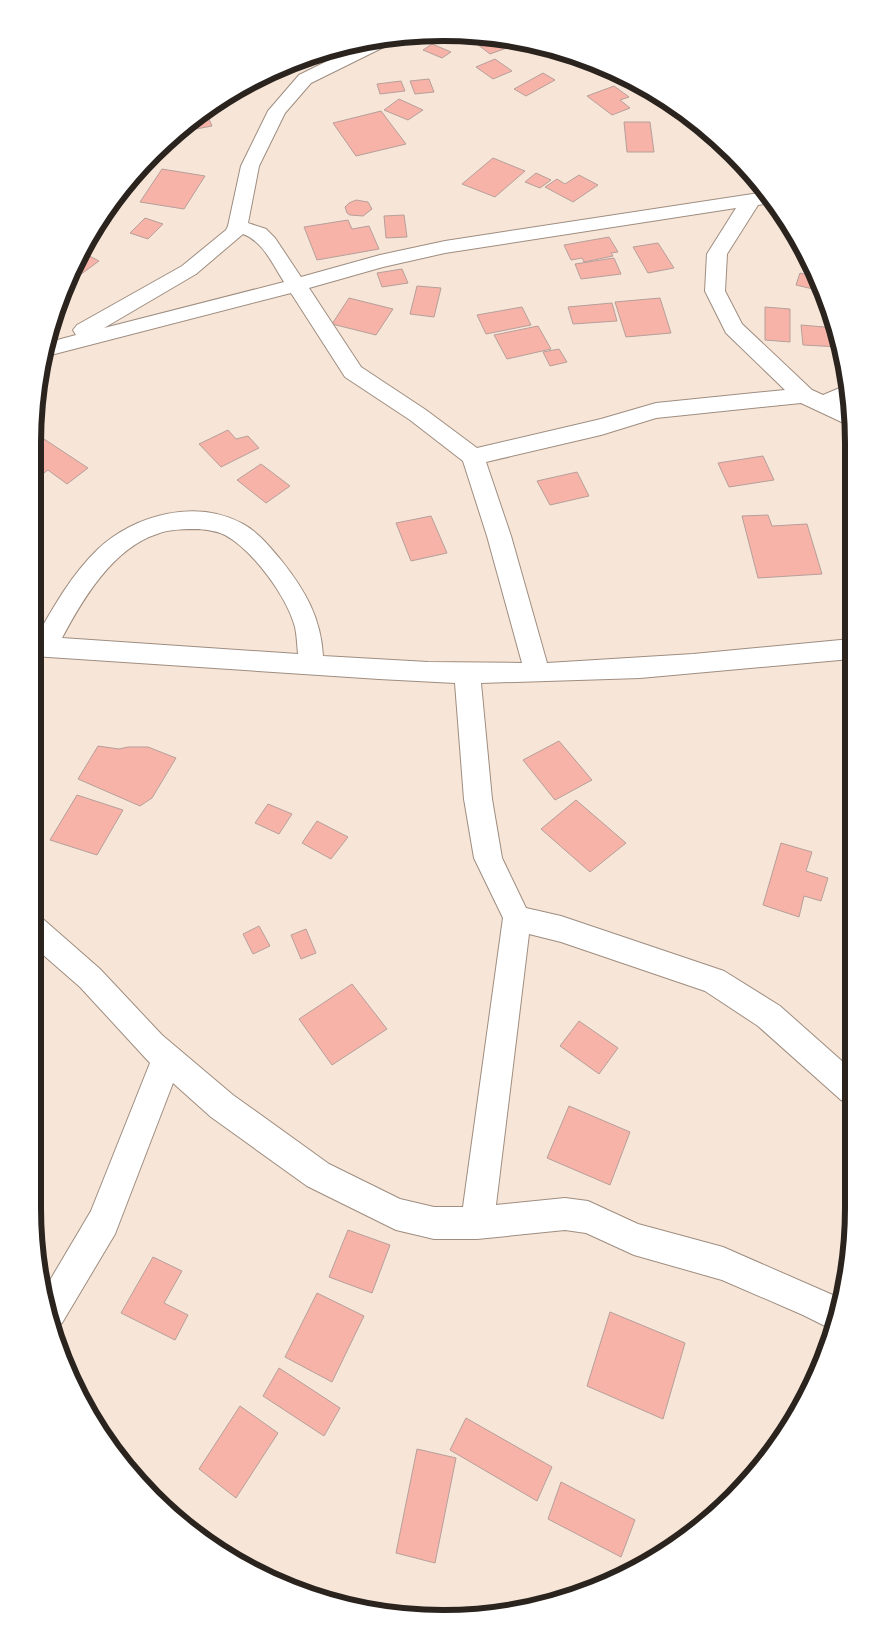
<svg xmlns="http://www.w3.org/2000/svg" width="886" height="1651" viewBox="0 0 886 1651" font-family="'PT Sans Narrow',sans-serif">
	<style>
		.building { fill: #f7b3a7; stroke: #b69f9b }
		.lines { fill: none; stroke-linecap: round; stroke-linejoin: round }
		.street-casing { stroke: #9e8d80; stroke-width: 2 }
		.street { fill: #fff; fill-rule: evenodd }
		.rim { fill: none; stroke: #2a231e; stroke-width: 6 }
	</style>
	<rect width="100%" height="100%" fill="#f7e6d7"/>
	<g class="building">
		<polygon points="472,35 496,36 507,39 515,45 490,54 468,37"/>
		<polygon points="432,44 451,52 442,58 423,50"/>
		<polygon points="495,59 512,71 493,79 476,67"/>
		<polygon points="543,73 555,80 526,96 514,89"/>
		<polygon points="429,79 434,92 415,94 410,81"/>
		<polygon points="401,81 405,91 380,94 377,84"/>
		<polygon points="614,86 629,97 620,100 630,108 612,115 587,96"/>
		<polygon points="399,99 423,110 408,120 384,110"/>
		<polygon points="205,110 212,126 180,132 183,139 166,143 193,118"/>
		<polygon points="381,111 406,144 356,156 333,123"/>
		<polygon points="624,122 650,122 654,152 627,152"/>
		<polygon points="493,158 525,171 495,197 462,184"/>
		<polygon points="162,169 205,176 184,209 140,202"/>
		<polygon points="536,173 551,180 540,188 525,182"/>
		<polygon points="579,175 598,185 573,202 545,187 557,179 565,184"/>
		<polygon points="356,200 368,202 372,209 363,216 350,215 347,213 345,207 349,203"/>
		<polygon points="404,215 407,237 386,238 384,216"/>
		<polygon points="145,218 163,224 148,239 130,233"/>
		<polygon points="348,220 352,229 369,226 379,249 317,260 304,227"/>
		<polygon points="609,237 618,252 611,253 613,256 584,262 582,258 571,260 564,245"/>
		<polygon points="658,243 674,268 648,273 633,247"/>
		<polygon points="82,252 99,261 69,283"/>
		<polygon points="614,258 621,274 581,279 575,264"/>
		<polygon points="402,269 408,283 382,287 377,273"/>
		<polygon points="800,273 815,277 819,285 817,290 796,285"/>
		<polygon points="417,286 441,288 434,317 410,314"/>
		<polygon points="349,298 393,309 376,335 332,324"/>
		<polygon points="660,298 671,333 626,337 615,302"/>
		<polygon points="612,303 617,321 573,324 568,307"/>
		<polygon points="522,307 531,325 486,334 477,315"/>
		<polygon points="765,307 790,309 790,342 765,340"/>
		<polygon points="801,325 836,328 840,347 803,345"/>
		<polygon points="538,326 551,349 507,359 494,335"/>
		<polygon points="559,349 567,362 550,366 543,352"/>
		<polygon points="228,430 236,439 248,436 259,448 221,467 199,444"/>
		<polygon points="38,435 88,468 67,484 48,470 33,481 33,438"/>
		<polygon points="763,456 774,480 729,487 718,463"/>
		<polygon points="261,464 290,486 266,503 237,480"/>
		<polygon points="577,472 589,496 550,505 537,481"/>
		<polygon points="768,515 772,526 807,524 822,574 758,578 742,516"/>
		<polygon points="431,516 447,553 411,561 396,523"/>
		<polygon points="559,741 592,780 555,800 523,760"/>
		<polygon points="98,746 119,749 128,747 148,747 176,758 152,798 140,806 78,779"/>
		<polygon points="77,795 123,810 97,855 50,840"/>
		<polygon points="576,800 626,843 590,872 541,829"/>
		<polygon points="268,804 292,814 279,834 255,823"/>
		<polygon points="317,821 348,837 331,859 302,843"/>
		<polygon points="781,843 812,852 806,871 828,878 821,901 804,896 799,917 763,905"/>
		<polygon points="259,926 270,946 253,954 243,934"/>
		<polygon points="306,929 316,953 301,959 291,935"/>
		<polygon points="352,984 387,1029 332,1065 299,1019"/>
		<polygon points="579,1021 618,1048 599,1074 560,1046"/>
		<polygon points="569,1106 630,1132 610,1185 547,1158"/>
		<polygon points="348,1230 390,1245 372,1293 329,1277"/>
		<polygon points="153,1257 182,1271 164,1303 188,1315 175,1340 121,1313"/>
		<polygon points="317,1293 364,1316 332,1382 285,1357"/>
		<polygon points="610,1312 685,1343 663,1419 587,1386"/>
		<polygon points="279,1368 340,1408 324,1436 263,1396"/>
		<polygon points="240,1406 278,1433 236,1498 199,1469"/>
		<polygon points="466,1418 552,1467 537,1501 450,1450"/>
		<polygon points="417,1449 456,1458 435,1563 396,1553"/>
		<polygon points="561,1482 635,1520 621,1557 548,1519"/>
	</g>
	<g class="lines">
		<defs>
			<path id="street" d="M 407,35 L 405,40 L 394,42 L 311,83 L 285,113 L 259,166 L 248,223 L 266,229 L 275,238 L 301,277 L 380,255 L 445,241 L 765,192 L 774,202 L 758,205 L 727,254 L 725,291 L 742,324 L 812,390 L 823,395 L 849,384 L 850,400 L 841,404 L 850,409 L 850,426 L 801,403 L 656,418 L 601,435 L 486,462 L 511,536 L 547,663 L 693,654 L 851,639 L 851,659 L 640,678 L 481,683 L 492,799 L 502,858 L 526,908 L 561,916 L 724,971 L 780,1006 L 852,1070 L 852,1105 L 841,1100 L 758,1026 L 705,991 L 561,942 L 529,934 L 496,1205 L 565,1198 L 588,1201 L 638,1224 L 723,1247 L 842,1299 L 839,1315 L 833,1330 L 803,1315 L 722,1280 L 634,1255 L 586,1233 L 565,1230 L 477,1239 L 434,1239 L 396,1230 L 307,1186 L 211,1117 L 173,1083 L 115,1234 L 62,1323 L 52,1327 L 46,1287 L 91,1211 L 150,1063 L 80,987 L 33,946 L 33,915 L 43,919 L 100,969 L 162,1035 L 233,1095 L 329,1164 L 400,1199 L 434,1207 L 463,1207 L 503,918 L 474,858 L 464,799 L 455,683 L 379,679 L 33,656 L 33,636 L 37,636 C 54,606 72,574 98,549 C 135,515 196,498 243,524 C 258,532 270,547 281,560 C 305,590 321,618 323,656 L 428,662 L 522,663 L 487,536 L 463,461 L 410,420 L 345,377 L 291,293 L 43,357 L 46,343 L 76,335 L 73,330 L 77,325 L 182,266 L 226,230 L 228,226 L 241,166 L 268,111 L 299,75 L 368,41 ZM 736,208 L 707,254 L 705,291 L 726,333 L 785,390 L 656,403 L 601,419 L 477,448 L 426,410 L 361,367 L 309,288 L 383,267 L 445,253 ZM 243,234 C 263,241 273,265 284,282 L 104,328 L 196,274 ZM 199,529 C 208,530 217,531 225,535 C 253,550 287,597 295,627 C 297,636 297,645 298,654 L 62,638 C 82,600 113,548 157,534 C 170,529 185,529 199,529 Z"/>
		</defs>
		<use href="#street" class="street-casing"/>
		<use href="#street" class="street"/>
	</g>
	<path d="M0 0H886V1651H0ZM443 41H443A402 402 0 0 1 845 443V1208A402 402 0 0 1 443 1610H443A402 402 0 0 1 41 1208V443A402 402 0 0 1 443 41Z" fill="#fff" fill-rule="evenodd"/>
	<path class="rim" d="M443 41H443A402 402 0 0 1 845 443V1208A402 402 0 0 1 443 1610H443A402 402 0 0 1 41 1208V443A402 402 0 0 1 443 41Z"/>
</svg>
